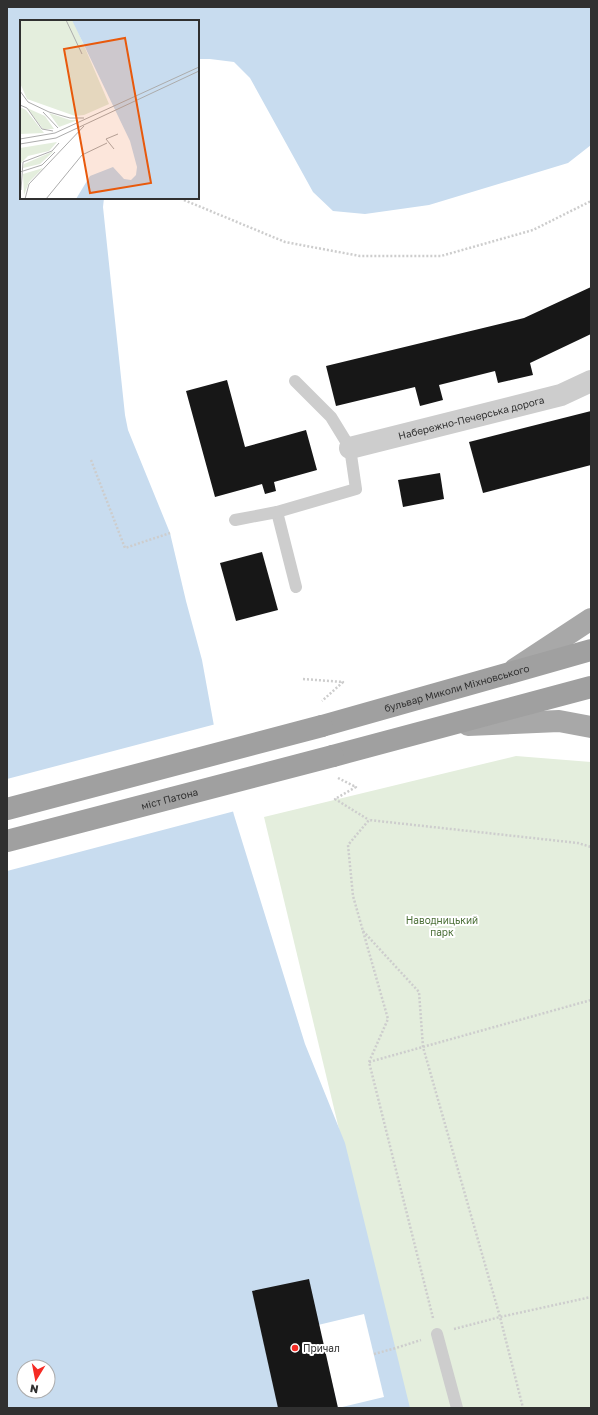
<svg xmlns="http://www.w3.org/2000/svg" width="598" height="1415" viewBox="0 0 598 1415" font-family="'Golos Text',sans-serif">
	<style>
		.green { fill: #e4eedd }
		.water { fill: #c8dcef; fill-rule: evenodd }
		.pier { fill: #fff }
		.building { fill: #171717 }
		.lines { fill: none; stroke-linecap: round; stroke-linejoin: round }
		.path { stroke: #cdcdcd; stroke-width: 2.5; stroke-dasharray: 2 2; stroke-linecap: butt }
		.service { stroke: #cdcdcd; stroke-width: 12 }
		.minor { stroke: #cdcdcd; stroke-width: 22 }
		.primary { stroke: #a8a8a8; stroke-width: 22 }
		.trunk { stroke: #a0a0a0; stroke-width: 22 }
		.trunk-bridge { stroke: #a0a0a0; stroke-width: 22 }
		.poi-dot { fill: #f52b24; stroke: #fff; stroke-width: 1.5 }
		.labels { text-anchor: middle; stroke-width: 4; stroke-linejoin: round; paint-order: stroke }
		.street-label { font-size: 10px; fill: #303030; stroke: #fff }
		.park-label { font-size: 10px; fill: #4d7039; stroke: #fff }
		.poi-label { font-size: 10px; fill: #303030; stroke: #fff; text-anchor: start }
		.inset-road { fill: none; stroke: #acacac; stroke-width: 1 }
		.view { fill: #e8590c; fill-opacity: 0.15; stroke: #e8590c; stroke-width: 2 }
		.inset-edge { fill: none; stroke: #303030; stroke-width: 2 }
	</style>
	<rect width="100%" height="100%" fill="#fff"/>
	<polygon class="green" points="516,756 591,762 591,1408 406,1408 264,817"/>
	<path class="water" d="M 7,7 L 591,7 L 591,145 L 568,163 L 429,205 L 365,214 L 333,211 L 313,192 L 250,78 L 234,62 L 210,59 L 198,59 L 198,21 L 21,21 L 21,198 L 104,198 L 103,207 L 125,415 L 128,430 L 170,533 L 186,601 L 202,660 L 222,770 L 234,815 L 305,1044 L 345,1143 L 410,1408 L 7,1408 ZM 24,1367 L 48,1367 L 48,1391 L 24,1391 Z"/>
	<g class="pier">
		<polygon points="216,724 224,770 235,811 7,871 7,779"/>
		<polygon points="364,1314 384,1397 338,1408 318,1325"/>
	</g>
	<g class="building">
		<polygon points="591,287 591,334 530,363 533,375 498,383 495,371 439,385 443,400 420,406 415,387 336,406 326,366 524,318"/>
		<polygon points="227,380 245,447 306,430 317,470 274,482 276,491 265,494 262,484 215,497 186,391"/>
		<polygon points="591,411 591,465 483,493 469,442"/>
		<polygon points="440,473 444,499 403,507 398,480"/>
		<polygon points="262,552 278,610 236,621 220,563"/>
		<polygon points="309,1279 338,1408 278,1408 252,1291"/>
	</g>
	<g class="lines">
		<g class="path">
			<polyline points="184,200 285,242 360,256 441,256 533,230 591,201"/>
			<polyline points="91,460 125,548 170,533"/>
			<polyline points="303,679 343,682 322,701"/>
			<polyline points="338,778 356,787 335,799 369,820"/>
			<polyline points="363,931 419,992 423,1047 500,1317 523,1408"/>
			<polyline points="369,1062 388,1019 353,896 348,845 369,820 578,843 591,847"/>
			<polyline points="433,1318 369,1062 591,1000"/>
			<polyline points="454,1329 500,1317 591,1297"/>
			<polyline points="374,1354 396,1348 421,1340"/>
		</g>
		<g class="service">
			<polyline points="277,512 296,587"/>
			<polyline points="235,520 277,512 356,489 350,448 331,417 295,381"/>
			<polyline points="437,1334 457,1408"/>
		</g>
		<path class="minor" id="s1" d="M 350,448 L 561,395 L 591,381"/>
		<g class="primary">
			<polyline points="515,669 591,619"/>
			<polyline points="468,725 559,721 591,727"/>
		</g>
		<g class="trunk">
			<path id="s2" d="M 322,726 L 591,650"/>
			<polyline points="333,756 591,687"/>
		</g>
		<g class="trunk-bridge">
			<polyline points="7,809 322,726"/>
			<path id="s3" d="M 7,841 L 333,756"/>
		</g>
	</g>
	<circle class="poi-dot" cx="295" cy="1348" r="4"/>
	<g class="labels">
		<g class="street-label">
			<text dy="4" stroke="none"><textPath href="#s1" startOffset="125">Набережно-Печерська дорога</textPath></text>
			<text dy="4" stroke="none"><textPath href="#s2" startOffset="140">бульвар Миколи Міхновського</textPath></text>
			<text dy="4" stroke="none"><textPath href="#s3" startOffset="168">міст Патона</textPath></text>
		</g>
		<g class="park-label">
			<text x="442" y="924">Наводницький<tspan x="442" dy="12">парк</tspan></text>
		</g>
		<g class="poi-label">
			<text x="303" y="1352">Причал</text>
		</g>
	</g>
	<g transform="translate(20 20)">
		<rect width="179" height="179" fill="#fff"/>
		<path d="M 0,0 L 53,0 L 89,84 L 64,95 L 55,96 L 7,79 L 0,63 ZM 0,87 L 6,90 L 24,113 L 0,114 ZM 7,88 L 25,96 L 34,109 L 23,109 ZM 29,93 L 50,100 L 58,100 L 39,107 ZM 37,122 L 29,131 L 8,136 L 1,143 L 0,128 ZM 34,131 L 20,144 L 3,148 L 4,144 ZM 23,148 L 9,162 L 4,175 L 3,154 Z" fill="#e4eedd"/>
		<path d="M 52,0 L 179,0 L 179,179 L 56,179 L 70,156 L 93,147 L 104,159 L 111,160 L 116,155 L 117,147 L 110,121 Z" fill="#c8dcef"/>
		<path class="inset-road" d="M 46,0 L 62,34M 0,71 L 8,82 L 29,92 L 50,98 L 64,98M 0,85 L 7,88 L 22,109 L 33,111M 23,92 L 38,108M 0,119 L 35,113 L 179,47M 0,124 L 36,118 L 179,51M 94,129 L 86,119 L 98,114M 0,152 L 22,145 L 35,132M 1,170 L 3,142 L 32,131 L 39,123M 5,179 L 9,164 L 64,106M 26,179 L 62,135 L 87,123"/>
		<path class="view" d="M 105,18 L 131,163 L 70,173 L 44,29 Z"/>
		<rect width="179" height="179" class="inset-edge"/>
	</g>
	<rect width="598" height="1415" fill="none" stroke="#303030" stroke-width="16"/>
	<g transform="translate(36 1379) rotate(190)"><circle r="19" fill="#ffffff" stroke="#acacac"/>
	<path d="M0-3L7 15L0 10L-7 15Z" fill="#f52b24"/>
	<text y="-6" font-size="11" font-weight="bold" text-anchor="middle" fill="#303030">N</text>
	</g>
</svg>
